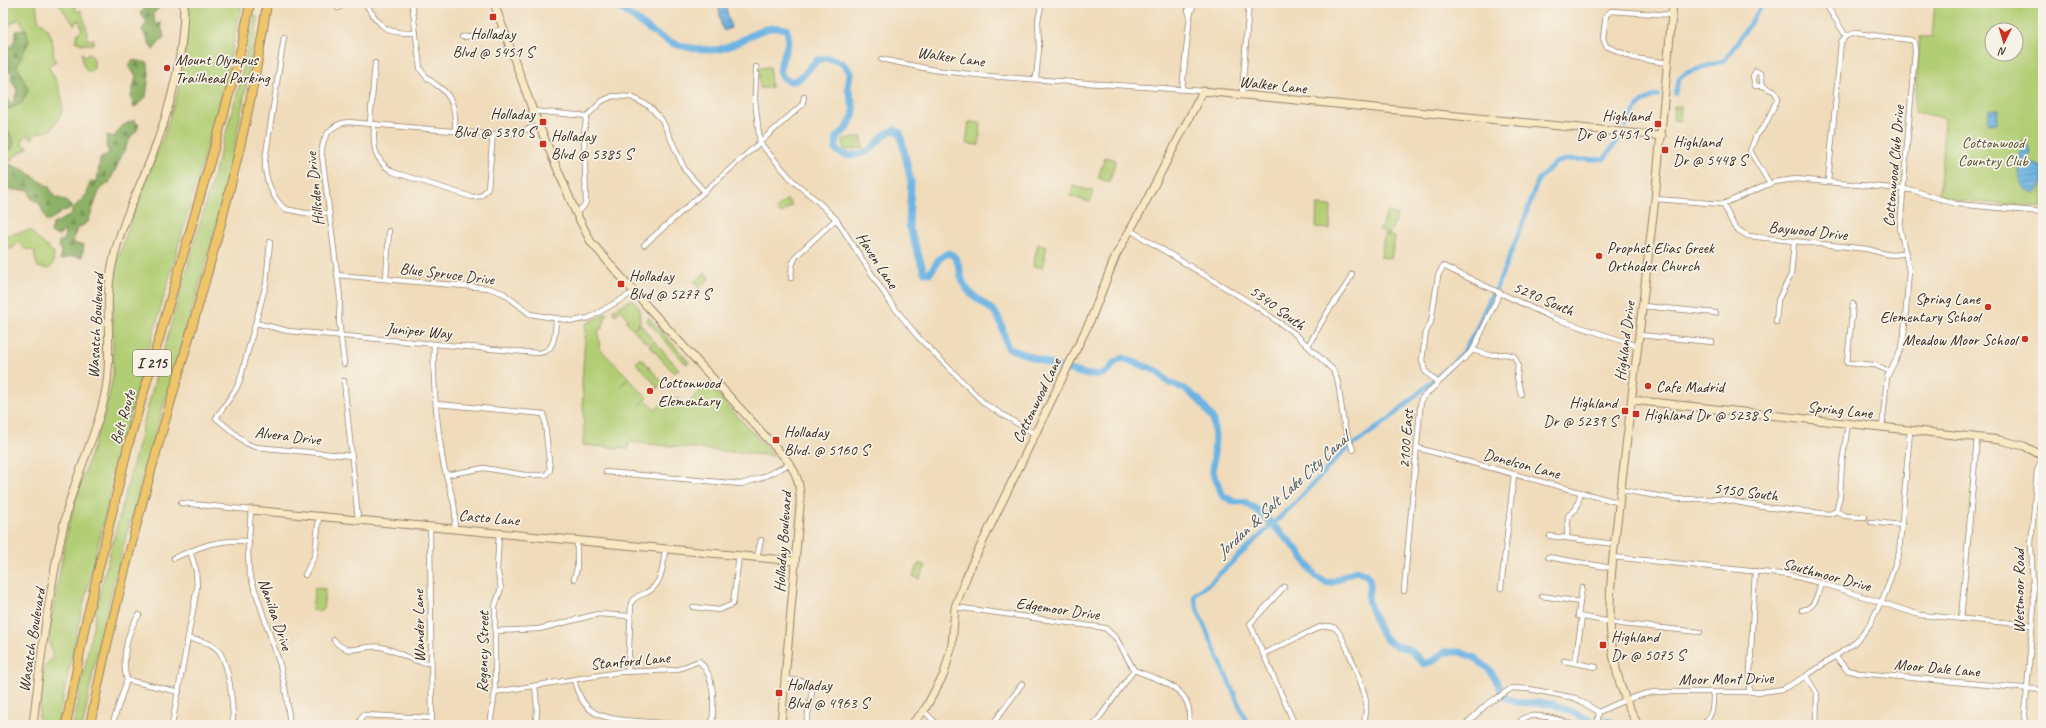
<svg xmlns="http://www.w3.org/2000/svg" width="2046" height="728" viewBox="0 0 2046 728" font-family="Caveat,sans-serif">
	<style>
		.green { fill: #b2ce75; stroke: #767c4a; fill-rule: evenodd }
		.forest { fill: url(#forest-firs); stroke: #646e42 }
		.water { fill: url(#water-rules); stroke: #546f80 }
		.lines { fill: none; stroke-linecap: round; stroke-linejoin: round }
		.canal { stroke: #6cb4e3; stroke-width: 4.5 }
		.river { stroke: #6cb4e3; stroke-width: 7 }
		.street-casing { stroke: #96826c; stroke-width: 6 }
		.secondary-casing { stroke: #96826c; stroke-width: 9 }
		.highway-casing { stroke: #96826c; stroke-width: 10 }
		.street { stroke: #fff; stroke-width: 4.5 }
		.secondary { stroke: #f8e8c3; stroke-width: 7 }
		.highway { stroke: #eec569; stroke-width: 8 }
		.poi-dot { fill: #c8321e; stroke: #f7f3e8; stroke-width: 1.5 }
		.labels { text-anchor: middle; stroke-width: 3.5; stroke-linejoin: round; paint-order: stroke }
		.shield { fill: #f7f3e8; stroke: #73665b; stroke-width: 1 }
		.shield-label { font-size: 15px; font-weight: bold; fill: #3b2a1e }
		.poi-label { font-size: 16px; fill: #3b2a1e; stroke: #f7f3e8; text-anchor: start }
		.street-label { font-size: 16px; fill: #3b2a1e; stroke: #f7f3e8 }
		.park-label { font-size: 16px; fill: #595334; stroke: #f7f3e8 }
		.water-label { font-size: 17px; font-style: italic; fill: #4a5359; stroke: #f7f3e8 }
	</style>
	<defs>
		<pattern id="forest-firs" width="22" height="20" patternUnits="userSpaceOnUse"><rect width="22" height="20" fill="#8db166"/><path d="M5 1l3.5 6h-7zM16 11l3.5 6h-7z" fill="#749053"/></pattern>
		<pattern id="water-rules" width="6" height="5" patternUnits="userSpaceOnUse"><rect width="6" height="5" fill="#6cb4e3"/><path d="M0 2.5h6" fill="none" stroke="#5a93b7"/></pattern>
	</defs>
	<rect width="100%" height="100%" fill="#f7f3e8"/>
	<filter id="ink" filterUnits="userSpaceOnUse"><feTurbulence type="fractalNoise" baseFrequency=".025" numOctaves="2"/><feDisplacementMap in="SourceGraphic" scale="8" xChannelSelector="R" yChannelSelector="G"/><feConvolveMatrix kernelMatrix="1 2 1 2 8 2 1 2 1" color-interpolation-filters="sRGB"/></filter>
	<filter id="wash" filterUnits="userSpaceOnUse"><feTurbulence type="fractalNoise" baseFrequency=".012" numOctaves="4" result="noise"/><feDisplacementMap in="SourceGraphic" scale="16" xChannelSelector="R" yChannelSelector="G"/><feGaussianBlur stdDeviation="0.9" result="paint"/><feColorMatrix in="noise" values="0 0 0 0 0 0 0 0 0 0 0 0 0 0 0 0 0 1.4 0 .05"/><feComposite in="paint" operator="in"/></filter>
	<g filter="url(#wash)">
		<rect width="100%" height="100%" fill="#f0dbba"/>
		<g class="green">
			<path d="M 3,3 L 36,3 L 38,19 C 46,27 52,33 53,46 C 54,52 52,55 56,61 L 48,66 C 55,78 65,96 62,111 C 61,117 54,125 51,130 L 38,133 L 31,139 L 29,134 L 22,140 L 22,145 L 29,147 L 15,156 L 7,163 L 3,162 L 3,150 L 12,149 L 4,124 L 3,125 L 3,106 L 9,109 L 22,103 L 28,89 L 17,66 L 29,41 L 20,19 L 13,22 L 7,28 L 3,27 Z"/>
			<polygon points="58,3 75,5 76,12 81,10 87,30 87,40 94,39 93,44 82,44 75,41 78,33 82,30 79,19 74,25"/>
			<polygon points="189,3 242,3 224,87 128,422 78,627 57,725 38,725 44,667 53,657 48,636 68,527 80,485 106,409 113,376 113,286 117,261 133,214 163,138 177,95 185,55"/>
			<path d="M 1935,3 L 2043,3 L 2043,207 L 1962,201 L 1939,195 L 1945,118 L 1914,112 L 1920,37 L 1932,37 ZM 1992,30 L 2016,30 L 2016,54 L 1992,54 Z"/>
			<path d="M 255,14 L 258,20 C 244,100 229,181 207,259 C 163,414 111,566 83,725 L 73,725 L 102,583 L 155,380 L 239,87 Z"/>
			<polygon points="82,53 86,57 89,53 94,59 94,68 89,73 83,65"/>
			<polygon points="770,67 771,88 760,88 759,68"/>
			<polygon points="1674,106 1681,106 1680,121 1673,120"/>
			<polygon points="969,122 981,123 979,145 966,144"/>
			<polygon points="862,137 863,148 844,150 843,139"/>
			<polygon points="1105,157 1116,160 1109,182 1098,178"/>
			<polygon points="1073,186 1093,191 1090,202 1070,196"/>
			<polygon points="787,199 792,205 781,214 776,209"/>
			<polygon points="1317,205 1331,206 1330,229 1316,228"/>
			<polygon points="1388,212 1397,216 1389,235 1379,230"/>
			<polygon points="31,230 37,238 54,253 53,265 48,269 38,267 35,258 35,251 25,249 18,242 13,248 3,250 3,239 7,235"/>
			<polygon points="1384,235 1395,237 1391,259 1381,257"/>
			<polygon points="1038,244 1047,246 1042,268 1033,266"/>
			<polygon points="705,273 710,278 699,288 694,282"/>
			<polygon points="632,299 639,307 640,323 633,329 626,321 628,319 621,310 615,315 613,310"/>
			<polygon points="607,313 602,329 600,328 598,332 600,349 629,378 620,386 629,379 647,398 640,405 646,400 655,410 664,402 667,404 666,408 678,398 685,406 703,388 699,384 711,387 774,456 629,442 628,449 583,445 584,422 582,382 586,324"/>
			<polygon points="649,317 689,362 686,364 649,323 647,320"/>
			<polygon points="640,324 651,338 646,343 634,330"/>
			<polygon points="653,340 679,369 674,373 649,345"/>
			<polygon points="641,358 663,383 655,391 657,386 636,363"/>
			<polygon points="919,563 926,566 919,579 913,576"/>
			<polygon points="315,588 325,589 323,611 312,610"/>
		</g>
		<g class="forest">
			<polygon points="150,3 164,3 153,14 156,26 160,22 164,37 153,50 142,30 147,22 140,13"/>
			<polygon points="26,29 29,41 17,66 28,89 22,103 9,109 3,106 3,94 13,105 17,90 11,79 12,73 3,70 3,51 4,52 14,43 16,31"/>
			<polygon points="132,60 148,63 149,74 146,97 134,108 131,97 136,76 129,67"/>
			<polygon points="134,120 139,125 136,132 131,136 109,183 100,189 88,222 78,228 73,238 75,244 84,245 82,257 72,256 60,260 61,252 58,242 64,240 65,230 59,236 51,233 53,224 71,215 73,208 63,211 47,222 40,204 30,197 30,190 7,190 3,182 3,162 24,170 49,187 55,197 65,200 73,208 87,194 90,182 97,182 100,159 109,153 106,146 107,135 114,137 122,126"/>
			<polygon points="4,124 14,141 12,149 3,150"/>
		</g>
		<g class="water">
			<path d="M 717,3 L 725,3 L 731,28 L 724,31 C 718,24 722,12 717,3 Z"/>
			<polygon points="1989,109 1998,110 1997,124 1988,123"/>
			<path d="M 2022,141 L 2027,144 L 2030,152 L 2029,160 L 2031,163 L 2043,167 L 2043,183 L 2035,193 C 2012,191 2020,156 2022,141 Z"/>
		</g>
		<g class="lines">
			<g class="canal">
				<polyline points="1675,94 1679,79 1686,73 1725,60 1764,3"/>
				<path d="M 1626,126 C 1634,111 1640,99 1658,95"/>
				<polyline points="1496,289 1523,223 1538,180 1555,163 1565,160 1604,159 1620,137"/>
				<polyline points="1248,725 1199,614 1194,597 1196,593 1210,583 1296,502 1341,454 1389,419 1453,363 1463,352 1474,334 1493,292"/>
			</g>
			<g class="river">
				<path d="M 608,3 C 629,11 643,27 662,38 C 675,46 694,49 709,50 C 740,51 757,21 786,29 C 796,46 770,67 785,79 C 798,88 809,67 817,60 C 829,56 845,61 850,73 L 848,88 L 854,110 L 853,116 L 847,128 L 837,137 L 836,150 C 841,155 847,156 854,155 C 877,153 877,135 894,130 L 900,133 L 911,181 L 909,226 L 924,272 L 930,273 C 937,264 937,257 949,253 C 960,257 959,273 963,282 C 969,297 986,302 996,314 C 1004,325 1003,336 1008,348 L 1058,367 L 1088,375 L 1102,374 L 1109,370 L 1114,363 L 1123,358 L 1157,371 L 1169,383 L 1185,389 L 1200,401 L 1213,419 L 1215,437 L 1213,473 L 1223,496 L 1233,501 L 1245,502 L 1260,512 L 1297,549 L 1316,577 L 1325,582 L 1330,583 C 1341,580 1352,567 1364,573 C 1376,580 1365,594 1369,604 C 1376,619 1378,636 1394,645 C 1398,647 1404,647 1408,649 C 1415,652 1418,660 1424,664 L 1435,660 L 1444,652 L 1460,652 L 1475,658 L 1490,670 L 1506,698 L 1516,702 L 1553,704 L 1590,720"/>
				<polyline points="1605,721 1611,722 1615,725"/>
			</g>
		</g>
	</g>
	<g filter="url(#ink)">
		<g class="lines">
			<defs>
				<g id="street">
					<path d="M 365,3 C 382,28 384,34 416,33"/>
					<path d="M 412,3 L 420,68 C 424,77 430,80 438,86 C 454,97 456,113 455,131"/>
					<polyline points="1189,3 1188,11 1190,15"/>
					<polyline points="1827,6 1846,36"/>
					<polyline points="338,8 346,3"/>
					<path d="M 284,37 L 265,160 C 264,177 272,198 285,209 L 305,213 L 329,213"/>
					<polyline points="462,37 488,34 503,29"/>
					<polyline points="881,59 934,70 987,76 1203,91"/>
					<polyline points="1668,63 1634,58 1606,46 1603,38 1606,15 1611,11 1672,15"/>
					<polyline points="756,67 755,100 760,143 793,181 815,199 836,219 890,302 918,337 985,404 1035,434"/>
					<polyline points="1036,78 1039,49 1038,20 1042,3"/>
					<polyline points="1763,86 1761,74 1756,71 1753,76 1755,86 1763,86 1775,92 1778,98 1765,125 1756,136 1750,151 1770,184"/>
					<polyline points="1182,89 1190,15 1194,3"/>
					<polyline points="1242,94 1249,3"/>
					<polyline points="533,111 587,116 602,101 613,96 631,97 649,106 662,120 685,170 704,191"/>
					<polyline points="370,123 375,63"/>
					<path d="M 374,124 C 373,145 373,160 393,172 L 472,197 L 481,196 L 488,188 L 493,134"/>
					<polyline points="1828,182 1841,42 1846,36 1855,33 1911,40 1914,42 1915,51 1900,228 1909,271 1904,335 1902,347 1887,377 1882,428"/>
					<polyline points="1655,199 1723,204 1774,182 1796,179 1912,190 1956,204 2043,212"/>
					<path d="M 1723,204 L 1735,228 L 1748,236 L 1867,249 C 1882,253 1890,257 1906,253"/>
					<polyline points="576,213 584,206 586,202 584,132 587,116"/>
					<polyline points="1130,230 1254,305 1294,333 1333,370 1338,382 1344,425 1353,450"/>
					<polyline points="270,242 266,284 240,380 236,389 216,418 246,443 255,447 352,456"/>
					<polyline points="644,245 794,112 802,105 804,97"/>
					<polyline points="337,275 488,288 503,293 530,314 573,321 589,318 634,292"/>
					<polyline points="791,278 792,265 796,256 836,219"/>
					<polyline points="386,279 389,231"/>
					<polyline points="1853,304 1847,363 1875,365 1889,371"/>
					<polyline points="1643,306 1716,313"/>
					<polyline points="1776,322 1778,300 1791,275 1794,242"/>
					<path d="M 256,323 L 288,331 L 538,353 C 556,352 555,333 556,319"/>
					<polyline points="1639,335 1712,342"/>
					<path d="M 434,344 C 432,383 437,424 443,462 C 447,484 459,507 454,528"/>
					<polyline points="1308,346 1327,313 1347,284 1352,274"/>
					<polyline points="1473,350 1489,355 1506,354 1514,356 1518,364 1517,378 1521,394"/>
					<path d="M 344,364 L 339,320 L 340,297 L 322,155 C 321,138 330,124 348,122 L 499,135 L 519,132 L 539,125"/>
					<polyline points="344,381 358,519"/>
					<polyline points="1437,382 1425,371 1422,360 1426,332 1431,322 1438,276 1443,266 1553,318 1638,346"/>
					<polyline points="437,404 544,414 550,470 546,475 525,475 484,468 446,475"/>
					<polyline points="1418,448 1620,503"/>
					<polyline points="606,472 741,484 761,478 790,464"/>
					<polyline points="1622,490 1676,499 1721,499 1763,507 1830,514 1836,511 1845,516 1865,517"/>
					<polyline points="181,503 251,510 248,552 249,572 280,665 286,693 290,725"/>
					<polyline points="1836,511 1840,496 1842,463 1848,424"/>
					<polyline points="1871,522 1902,525"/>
					<polyline points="430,526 432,725"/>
					<polyline points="1550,536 1615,544"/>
					<polyline points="1567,538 1568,516 1576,509 1581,492"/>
					<polyline points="757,557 761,540"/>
					<polyline points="1548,557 1612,568"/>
					<polyline points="1613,557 1789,575 1821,583 1920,615 2032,625"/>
					<path d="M 174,558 C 202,546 218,539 249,541"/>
					<polyline points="305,575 315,555 319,516"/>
					<polyline points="574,579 577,568 577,539"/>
					<polyline points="1284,587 1250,624 1295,725"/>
					<polyline points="1582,587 1578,616 1622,624 1700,632"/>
					<polyline points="1501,588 1514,474"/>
					<polyline points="1404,591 1421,399 1473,350 1500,293"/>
					<polyline points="1542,596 1580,602"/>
					<polyline points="693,607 719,610 733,604 739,556"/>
					<polyline points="955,607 1105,628 1116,638 1134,670"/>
					<path d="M 1802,610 C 1816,608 1817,595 1821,583"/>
					<polyline points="1961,619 1977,438"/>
					<polyline points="495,631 539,629 598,614 630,616"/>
					<path d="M 188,639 C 197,640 207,641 215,647 C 230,659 233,706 233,725"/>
					<path d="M 334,640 C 349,659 363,643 381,647 C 398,650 413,664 431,663"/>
					<path d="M 1263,654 L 1320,627 C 1325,626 1330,625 1335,628 C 1343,633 1362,685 1365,696 C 1367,705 1366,714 1364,723"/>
					<polyline points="1835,656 1847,670 1859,673 2043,690"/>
					<polyline points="1564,661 1596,667"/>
					<polyline points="1575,663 1582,617"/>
					<path d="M 1134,670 C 1160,681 1197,688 1188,725"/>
					<path d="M 628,672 L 631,603 C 634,597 640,595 646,593 C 663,584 663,566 665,549"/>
					<polyline points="1806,676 1817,694 1816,725"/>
					<path d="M 574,679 C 582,716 602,718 635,721 C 652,722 668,724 685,725"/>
					<polyline points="785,679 807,682 813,686 806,725"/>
					<path d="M 127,680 C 121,661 127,630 139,615"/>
					<polyline points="127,680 179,692"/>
					<polyline points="535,686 537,707 536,725"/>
					<path d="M 495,692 L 620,672 L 676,670 L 699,661 C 716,677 714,704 712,725"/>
					<polyline points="1749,692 1755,571"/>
					<polyline points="924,711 938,725"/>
					<polyline points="112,725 127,680"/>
					<polyline points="172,725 197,588 196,570 190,551"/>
					<polyline points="358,725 363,715 432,718"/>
					<polyline points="490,725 495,692 495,606 501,588 497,569 499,532"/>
					<polyline points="992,725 1022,684"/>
					<polyline points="1094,725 1134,670"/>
					<polyline points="1361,725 1364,723 1372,725"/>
					<polyline points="1465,725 1486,705 1512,688 1529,689 1575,698 1599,712"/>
					<path d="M 1518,725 C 1520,722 1521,719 1524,718 C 1535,712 1562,720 1573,725"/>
					<path d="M 1597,725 L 1599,712 C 1617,703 1635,695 1655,692 L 1761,692 L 1783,689 L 1806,676 L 1852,645 L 1862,635 L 1870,624 L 1885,594 L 1899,553 L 1910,431"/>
					<path d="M 1701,725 C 1714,717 1713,705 1713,692"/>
					<polyline points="2024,725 2034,605 2031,544 2037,471 2043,457"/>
				</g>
				<g id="secondary">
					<path d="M 494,3 L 533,111 L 576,213 L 591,242 L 636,294 L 786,459 C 798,474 801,487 800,506 L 781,725"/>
					<polyline points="1632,400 2000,440 2024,446 2043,456"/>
					<polyline points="251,510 795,561"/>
					<path d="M 33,725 C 41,654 50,581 67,511 C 77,471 97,435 105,394 C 114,349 102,301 114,257 C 122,222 139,189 152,156 C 171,107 184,55 184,3"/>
					<polyline points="911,725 924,711 944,674 952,645 955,607 970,568 1091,319 1116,255 1142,209 1203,91 1662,136"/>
					<path d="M 1638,725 C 1607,670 1607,618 1613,557 L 1655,199 L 1673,3"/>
				</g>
				<g id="highway">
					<polyline points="66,725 85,626 128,446 223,117 243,41 250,3"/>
					<path d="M 90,725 C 108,633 131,543 156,453 C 198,304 246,156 267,3"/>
				</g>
			</defs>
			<use href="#street" class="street-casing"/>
			<use href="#secondary" class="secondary-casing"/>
			<use href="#highway" class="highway-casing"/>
			<use href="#street" class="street"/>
			<use href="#secondary" class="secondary"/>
			<use href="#highway" class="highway"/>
		</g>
	</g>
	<g class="poi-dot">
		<rect x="489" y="13" width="8" height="8" rx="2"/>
		<circle cx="167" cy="68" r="4"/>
		<rect x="539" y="118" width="8" height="8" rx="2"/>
		<rect x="1654" y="120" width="8" height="8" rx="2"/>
		<rect x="539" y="140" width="8" height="8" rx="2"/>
		<rect x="1661" y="146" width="8" height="8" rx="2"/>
		<circle cx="1599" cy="256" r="4"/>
		<rect x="617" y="280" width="8" height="8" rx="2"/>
		<circle cx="1988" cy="307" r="4"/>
		<circle cx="2025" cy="339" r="4"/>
		<circle cx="1648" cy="386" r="4"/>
		<circle cx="650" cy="391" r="4"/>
		<rect x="1621" y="407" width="8" height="8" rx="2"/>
		<rect x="1632" y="410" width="8" height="8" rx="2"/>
		<rect x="772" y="436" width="8" height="8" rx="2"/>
		<rect x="1599" y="641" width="8" height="8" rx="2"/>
		<rect x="775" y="689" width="8" height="8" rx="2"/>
	</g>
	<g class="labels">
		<rect class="shield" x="133" y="350" width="38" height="26" rx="3"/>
		<g class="shield-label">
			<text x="152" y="368">I 215</text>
		</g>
		<g class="poi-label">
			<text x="493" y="39" text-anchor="middle">Holladay<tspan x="493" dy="18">Blvd @ 5451 S</tspan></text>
			<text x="175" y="65">Mount Olympus<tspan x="175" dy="18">Trailhead Parking</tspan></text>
			<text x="535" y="119" text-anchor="end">Holladay<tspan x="535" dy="18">Blvd @ 5390 S</tspan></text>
			<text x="1650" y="121" text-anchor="end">Highland<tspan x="1650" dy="18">Dr @ 5451 S</tspan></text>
			<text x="551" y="141">Holladay<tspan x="551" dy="18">Blvd @ 5385 S</tspan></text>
			<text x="1673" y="147">Highland<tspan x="1673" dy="18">Dr @ 5448 S</tspan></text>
			<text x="1607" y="253">Prophet Elias Greek<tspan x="1607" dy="18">Orthodox Church</tspan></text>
			<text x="629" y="281">Holladay<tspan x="629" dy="18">Blvd @ 5277 S</tspan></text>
			<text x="1980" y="304" text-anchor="end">Spring Lane<tspan x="1980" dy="18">Elementary School</tspan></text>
			<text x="2017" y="345" text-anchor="end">Meadow Moor School</text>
			<text x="658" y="388">Cottonwood<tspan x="658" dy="18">Elementary</tspan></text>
			<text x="1656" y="392">Cafe Madrid</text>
			<text x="1617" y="408" text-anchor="end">Highland<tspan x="1617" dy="18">Dr @ 5239 S</tspan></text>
			<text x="1644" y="420">Highland Dr @ 5238 S</text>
			<text x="784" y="437">Holladay<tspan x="784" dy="18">Blvd. @ 5160 S</tspan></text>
			<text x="1611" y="642">Highland<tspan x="1611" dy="18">Dr @ 5075 S</tspan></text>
			<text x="787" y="690">Holladay<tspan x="787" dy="18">Blvd @ 4963 S</tspan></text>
		</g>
		<g class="street-label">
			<text transform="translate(951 56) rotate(8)" y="6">Walker Lane</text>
			<text transform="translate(1273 84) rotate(6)" y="6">Walker Lane</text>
			<text transform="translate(1893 166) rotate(-85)" y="6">Cottonwood Club Drive</text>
			<text transform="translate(314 189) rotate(-96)" y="6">Hillsden Drive</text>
			<text transform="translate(1808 230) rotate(6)" y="6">Baywood Drive</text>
			<text transform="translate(878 260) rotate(57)" y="6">Haven Lane</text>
			<text transform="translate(447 273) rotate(7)" y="6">Blue Spruce Drive</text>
			<text transform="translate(1544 298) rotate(23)" y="6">5290 South</text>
			<text transform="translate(1278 307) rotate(36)" y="6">5340 South</text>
			<text transform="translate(95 326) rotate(-87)" y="6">Wasatch Boulevard</text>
			<text transform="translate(419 330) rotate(5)" y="6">Juniper Way</text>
			<text transform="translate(1624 341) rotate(-83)" y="6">Highland Drive</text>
			<text transform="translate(1036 400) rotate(-64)" y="6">Cottonwood Lane</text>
			<text transform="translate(1840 409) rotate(6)" y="6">Spring Lane</text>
			<text transform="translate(122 417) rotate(-74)" y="6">Belt Route</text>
			<text transform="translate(288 435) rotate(7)" y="6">Alvera Drive</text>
			<text transform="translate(1405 439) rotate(-86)" y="6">2100 East</text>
			<text transform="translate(1522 463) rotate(15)" y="6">Donelson Lane</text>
			<text transform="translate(1746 491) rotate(7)" y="6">5150 South</text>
			<text transform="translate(489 517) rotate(5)" y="6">Casto Lane</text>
			<text transform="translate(782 542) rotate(-86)" y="6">Holladay Boulevard</text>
			<text transform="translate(1827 574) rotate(15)" y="6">Southmoor Drive</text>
			<text transform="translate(2018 591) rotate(-90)" y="6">Westmoor Road</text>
			<text transform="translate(1058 608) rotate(8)" y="6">Edgemoor Drive</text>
			<text transform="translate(276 614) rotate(71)" y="6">Naniloa Drive</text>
			<text transform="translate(418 626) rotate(-91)" y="6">Wander Lane</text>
			<text transform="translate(31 640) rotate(-81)" y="6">Wasatch Boulevard</text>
			<text transform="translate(482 652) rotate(-89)" y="6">Regency Street</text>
			<text transform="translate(630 660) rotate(-5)" y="6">Stanford Lane</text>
			<text transform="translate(1937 667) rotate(5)" y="6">Moor Dale Lane</text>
			<text transform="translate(1726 678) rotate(-1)" y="6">Moor Mont Drive</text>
		</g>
		<g class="park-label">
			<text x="1993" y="148">Cottonwood<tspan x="1993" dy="18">Country Club</tspan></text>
		</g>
		<g class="water-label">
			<text transform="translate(1282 495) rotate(-43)" y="6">Jordan &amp; Salt Lake City Canal</text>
		</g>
	</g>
	<rect width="2046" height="728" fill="none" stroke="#f7f3e8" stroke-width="16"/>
	<g transform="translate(2004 42) rotate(185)"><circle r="19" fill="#f7f3e8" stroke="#aca397"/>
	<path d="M0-3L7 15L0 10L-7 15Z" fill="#c8321e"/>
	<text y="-6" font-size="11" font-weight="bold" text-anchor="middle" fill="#3b2a1e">N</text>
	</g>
</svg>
